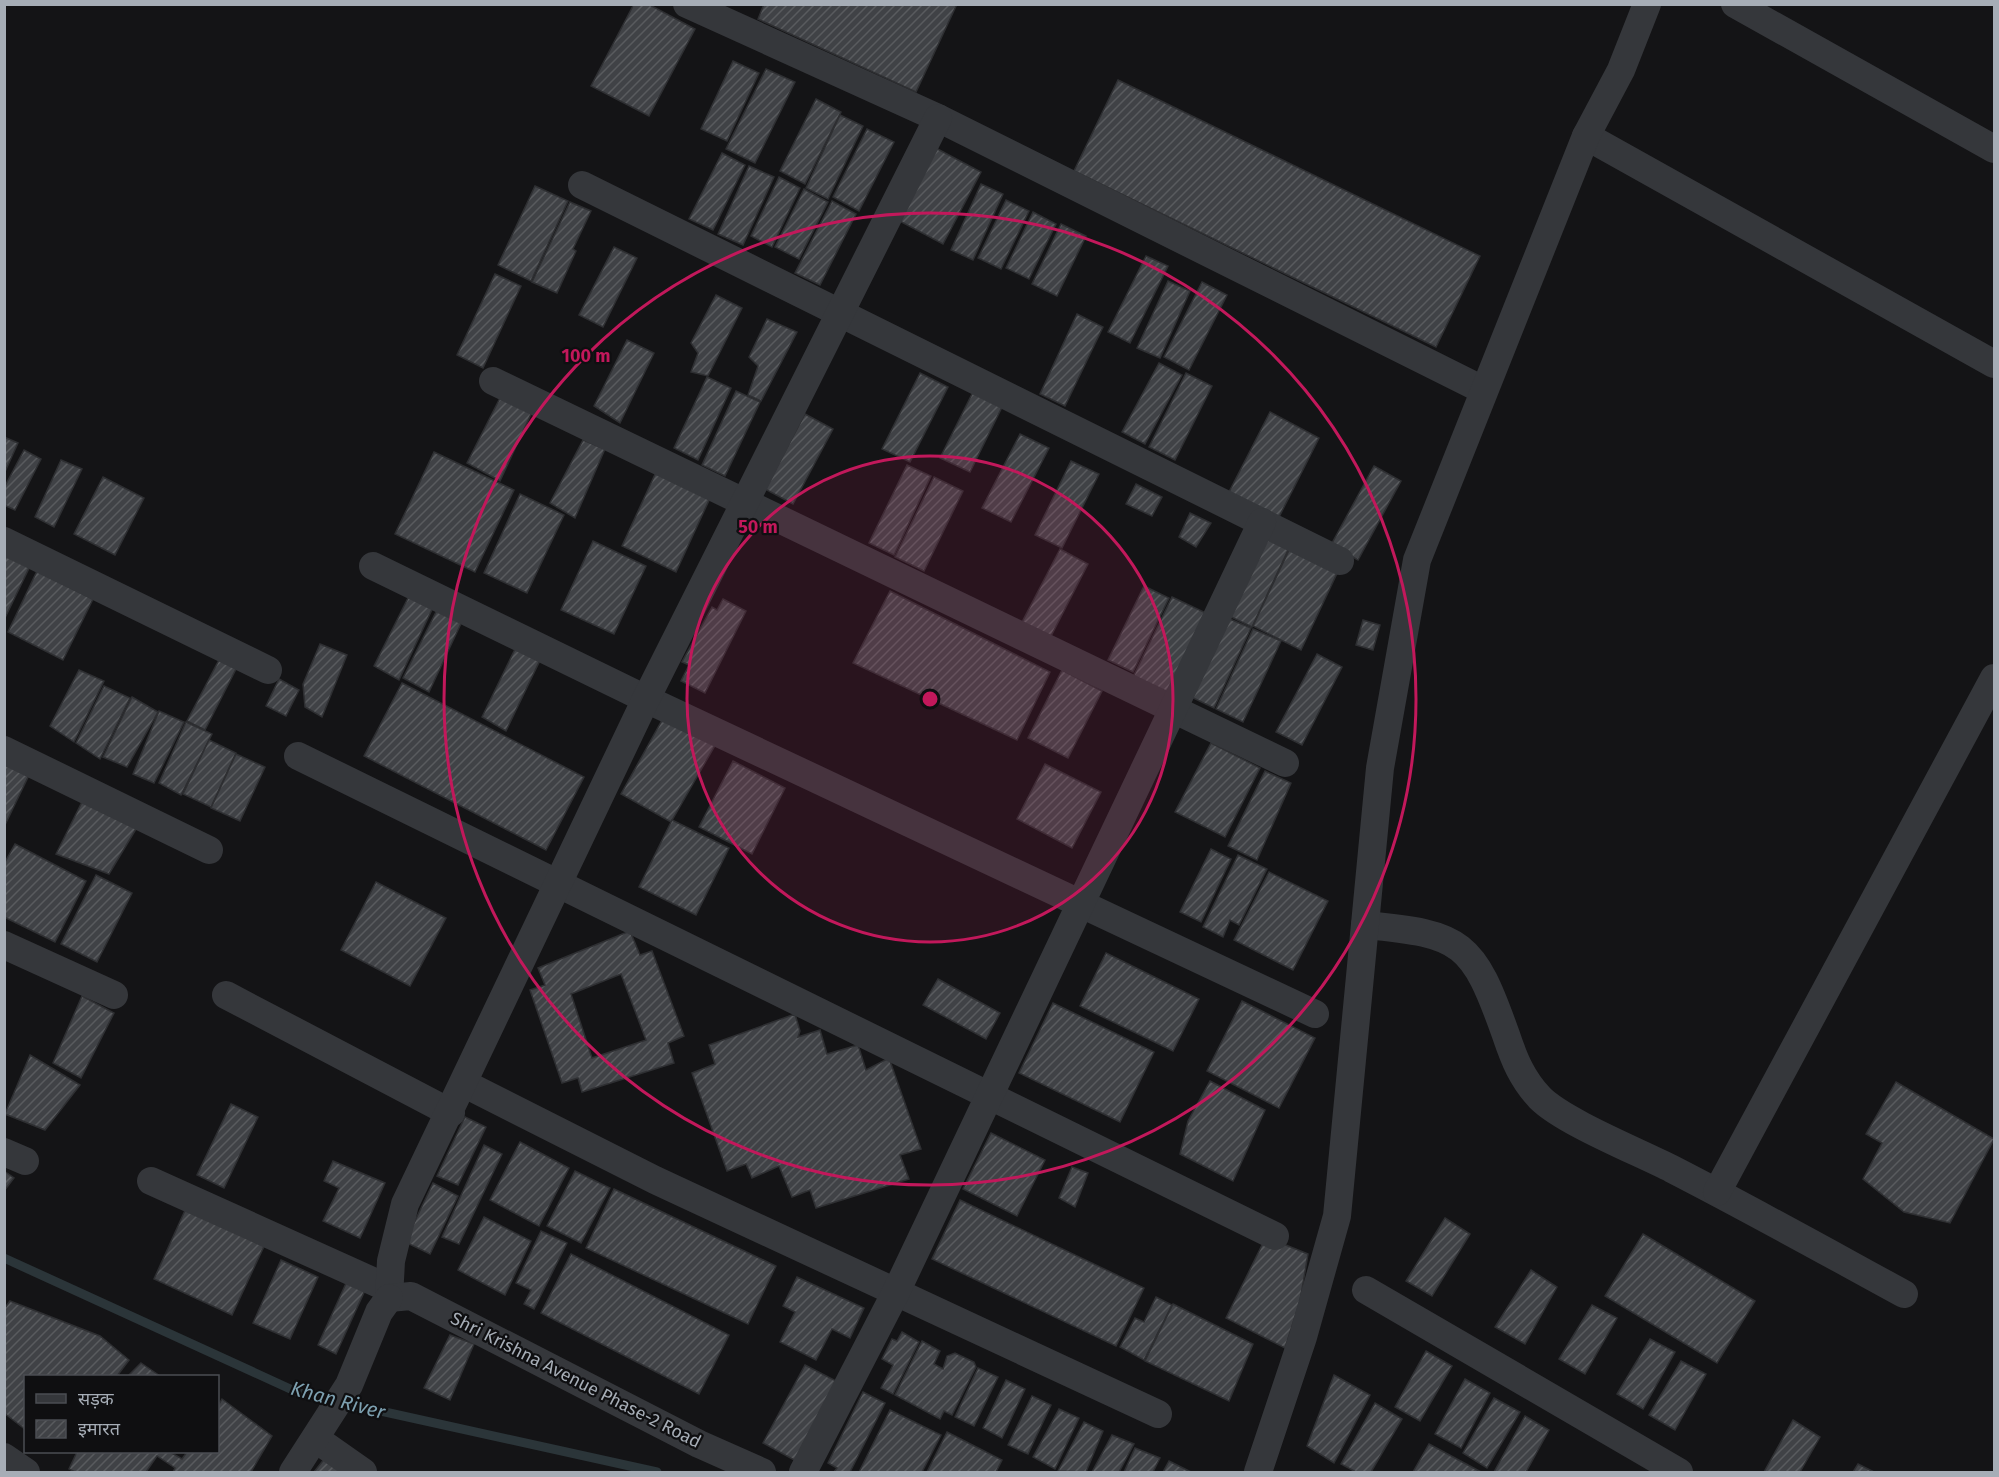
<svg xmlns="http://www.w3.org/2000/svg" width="1999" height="1477" viewBox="0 0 1999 1477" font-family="'Fira Sans','Noto Sans Devanagari',sans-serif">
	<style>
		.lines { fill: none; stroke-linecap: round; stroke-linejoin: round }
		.stream { stroke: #2b3539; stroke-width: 9 }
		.building { fill: url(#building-hatch); stroke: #2e2f32; stroke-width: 1.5; fill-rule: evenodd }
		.street { stroke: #35373b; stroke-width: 28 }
		.ring { fill: none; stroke: #c2185b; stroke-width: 3 }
		.labels { text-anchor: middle; stroke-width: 4.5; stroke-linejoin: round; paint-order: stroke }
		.street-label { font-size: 18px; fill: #a6adb6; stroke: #0f0f11 }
		.water-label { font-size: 20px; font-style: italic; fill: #7da0b0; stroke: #0f0f11 }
		.centre { fill: #c2185b; stroke: #0f0f11; stroke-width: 3 }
		.ring-label { font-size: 18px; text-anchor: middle; font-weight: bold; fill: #c2185b; stroke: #0f0f11; stroke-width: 4.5; stroke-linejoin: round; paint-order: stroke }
	</style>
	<defs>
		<pattern id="building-hatch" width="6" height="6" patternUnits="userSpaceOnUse" patternTransform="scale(1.5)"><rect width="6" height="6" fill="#404246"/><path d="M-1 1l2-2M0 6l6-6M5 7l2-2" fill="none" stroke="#595b5e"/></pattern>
	</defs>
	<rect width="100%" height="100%" fill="#141416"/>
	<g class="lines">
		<polyline class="stream" points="4,1258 299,1393 657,1472"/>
	</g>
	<g class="building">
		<polygon points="634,4 648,4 695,29 649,116 591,86"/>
		<polygon points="764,4 957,4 916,92 758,19"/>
		<polygon points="733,61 759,73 727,141 701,129"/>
		<polygon points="766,69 795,82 755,163 726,149"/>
		<polygon points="1118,80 1480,256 1436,347 1074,171"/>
		<polygon points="816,99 841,112 805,184 780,171"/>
		<polygon points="840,115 863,126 828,199 806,188"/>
		<polygon points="867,129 894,142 859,211 833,197"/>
		<polygon points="930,145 981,172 943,244 892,217"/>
		<polygon points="722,153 745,165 713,230 689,219"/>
		<polygon points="749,166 774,177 743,245 718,234"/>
		<polygon points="779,177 800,188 772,247 751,236"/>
		<polygon points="981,184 1003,194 973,260 951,250"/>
		<polygon points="535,186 568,201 531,281 498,265"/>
		<polygon points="804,189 828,202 799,259 775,247"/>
		<polygon points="1006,200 1029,211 1001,269 978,258"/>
		<polygon points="832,201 856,214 820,285 795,273"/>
		<polygon points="570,202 591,211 573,249 576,251 557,293 532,282"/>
		<polygon points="1033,212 1056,224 1029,279 1006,268"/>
		<polygon points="1061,224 1086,236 1057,296 1032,284"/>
		<polygon points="614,247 637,258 603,327 579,315"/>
		<polygon points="1146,256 1168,266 1130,343 1108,332"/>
		<polygon points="495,274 521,286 483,368 457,355"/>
		<polygon points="1168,281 1190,291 1160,358 1137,348"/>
		<polygon points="1202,282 1227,295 1189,370 1164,357"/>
		<polygon points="716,295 742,308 708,376 691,372 698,353 691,343"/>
		<polygon points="1077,314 1103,327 1065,406 1040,394"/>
		<polygon points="767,319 797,332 761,401 748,395 758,366 749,357"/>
		<polygon points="627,340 654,353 620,423 594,406"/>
		<polygon points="1159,363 1182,375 1145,444 1122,432"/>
		<polygon points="920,373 948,387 910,462 882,449"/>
		<polygon points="1186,373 1212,386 1175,460 1149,447"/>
		<polygon points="707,377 731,388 698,460 674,448"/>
		<polygon points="976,386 1005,401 970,472 940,458"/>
		<polygon points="736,391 760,402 725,476 702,465"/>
		<polygon points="500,398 532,412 500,481 467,463"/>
		<polygon points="1270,412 1319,438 1278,519 1228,494"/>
		<polygon points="805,414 833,429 793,504 765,489"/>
		<polygon points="1020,434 1049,448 1011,522 982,508"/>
		<polygon points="4,437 18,443 4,474"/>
		<polygon points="583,440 605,449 575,518 550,503"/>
		<polygon points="24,450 41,459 15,510 4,505 4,488"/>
		<polygon points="434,452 514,490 475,572 395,534"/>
		<polygon points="61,460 82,469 54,527 35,517"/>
		<polygon points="1071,461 1099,474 1062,548 1035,535"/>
		<polygon points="907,465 931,476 894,555 869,543"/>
		<polygon points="1374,466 1401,481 1358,560 1331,545"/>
		<polygon points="657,470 711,496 676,572 622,546"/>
		<polygon points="103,477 144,498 115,555 74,534"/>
		<polygon points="934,477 963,491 924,571 895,557"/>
		<polygon points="1136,484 1162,497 1152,516 1126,504"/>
		<polygon points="520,494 564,515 527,593 484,573"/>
		<polygon points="1190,513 1211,523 1196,547 1179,537"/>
		<polygon points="1263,534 1290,546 1252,627 1225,614"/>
		<polygon points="593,541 646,566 614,634 561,610"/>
		<polygon points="1291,546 1339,569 1301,650 1253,626"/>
		<polygon points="1060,549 1088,564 1048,642 1019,628"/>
		<polygon points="4,551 31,564 4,620"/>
		<polygon points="37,571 93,599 63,660 8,632"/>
		<polygon points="1144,586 1169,598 1133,672 1108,660"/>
		<polygon points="890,591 1050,672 1017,740 853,663"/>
		<polygon points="411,592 435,603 399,680 374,666"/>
		<polygon points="1172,597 1208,614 1170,694 1133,677"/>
		<polygon points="723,599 746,611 705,693 681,681 689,665 682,662 712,607 717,610"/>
		<polygon points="440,604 465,615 429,692 403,678"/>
		<polygon points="1225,617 1251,628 1214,708 1189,696"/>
		<polygon points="1363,620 1380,625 1373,650 1356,645"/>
		<polygon points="1253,629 1281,641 1243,722 1216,709"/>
		<polygon points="518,643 543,654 506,731 482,717"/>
		<polygon points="320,644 347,655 322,717 305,707 303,684"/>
		<polygon points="1317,654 1342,667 1302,745 1276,732"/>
		<polygon points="220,658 237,667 205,730 187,721"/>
		<polygon points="79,670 104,681 74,742 50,726"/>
		<polygon points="1062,670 1102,691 1068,758 1028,738"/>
		<polygon points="279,679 299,690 286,716 266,706"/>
		<polygon points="402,683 584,777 546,850 364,756"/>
		<polygon points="104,686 130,698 100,759 76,743"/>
		<polygon points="132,697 158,712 127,767 103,757"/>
		<polygon points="159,711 184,722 154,783 133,774"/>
		<polygon points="666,713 717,742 671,822 621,794"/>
		<polygon points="186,722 212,734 181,795 159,783"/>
		<polygon points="209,740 236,753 211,807 183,794"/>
		<polygon points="1211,743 1260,768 1225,837 1175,812"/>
		<polygon points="236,754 265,767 240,821 211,808"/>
		<polygon points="733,761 785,788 752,854 699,827"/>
		<polygon points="5,764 29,775 4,827 4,766"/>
		<polygon points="1045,764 1101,792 1072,848 1017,819"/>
		<polygon points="1265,771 1291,783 1257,860 1228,846"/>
		<polygon points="83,800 139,824 109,874 56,854"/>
		<polygon points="672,820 729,848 696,915 639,887"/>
		<polygon points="15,844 86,881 55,942 4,917 4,864"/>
		<polygon points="1211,849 1231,859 1201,922 1180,912"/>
		<polygon points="1238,855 1267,869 1239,925 1230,920 1223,937 1203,927"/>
		<polygon points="1269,872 1328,901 1293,970 1234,940"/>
		<polygon points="96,875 132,893 97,962 61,944"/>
		<polygon points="376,882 446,918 410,986 341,950"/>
		<path d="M 630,931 L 640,955 L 652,951 L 684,1036 L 668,1043 L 674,1063 L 582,1092 L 578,1078 L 562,1083 L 530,990 L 545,985 L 538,968 ZM 621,974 L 646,1040 L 592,1058 L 571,994 Z"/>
		<polygon points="1106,953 1199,999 1173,1051 1080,1006"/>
		<polygon points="938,979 1000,1013 986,1039 923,1005"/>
		<polygon points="82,996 114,1013 81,1078 53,1063"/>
		<polygon points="1242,1001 1315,1038 1279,1108 1207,1071"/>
		<polygon points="1053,1003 1154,1052 1120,1122 1019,1073"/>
		<polygon points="795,1014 800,1031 798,1037 820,1030 827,1054 858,1045 866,1070 889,1058 921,1149 900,1155 909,1179 816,1208 810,1190 792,1197 779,1166 752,1178 746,1164 727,1171 692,1073 715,1064 709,1045"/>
		<polygon points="30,1055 80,1085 45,1130 5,1114"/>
		<polygon points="1210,1081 1265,1110 1233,1181 1180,1154 1188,1121"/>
		<polygon points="1896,1082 1994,1139 1950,1223 1904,1212 1863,1179 1882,1143 1866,1134"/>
		<polygon points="231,1104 258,1117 224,1188 197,1175"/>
		<polygon points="465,1117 486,1127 458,1185 437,1176"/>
		<polygon points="991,1133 1045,1160 1017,1216 963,1189"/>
		<polygon points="520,1142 569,1168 539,1226 490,1200"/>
		<polygon points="484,1145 502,1154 459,1244 442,1237"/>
		<polygon points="333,1161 385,1183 360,1238 323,1221 339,1188 324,1181"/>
		<polygon points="1072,1167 1088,1173 1075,1207 1059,1198"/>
		<polygon points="4,1171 14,1178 4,1191"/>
		<polygon points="575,1171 610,1188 581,1243 547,1226"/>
		<polygon points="433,1183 458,1196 430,1254 405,1242"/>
		<polygon points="614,1189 776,1266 748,1324 586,1248"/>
		<polygon points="960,1200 1144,1288 1116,1346 932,1259"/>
		<polygon points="187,1206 266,1242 232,1315 154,1279"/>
		<polygon points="484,1217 531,1241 505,1295 458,1270"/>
		<polygon points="1445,1218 1470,1234 1432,1296 1406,1281"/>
		<polygon points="541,1231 567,1243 534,1309 524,1304 531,1290 516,1283"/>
		<polygon points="1643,1234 1755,1301 1717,1363 1605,1296"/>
		<polygon points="1266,1237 1308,1254 1300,1301 1285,1348 1226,1318"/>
		<polygon points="571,1254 729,1335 699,1394 541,1313"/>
		<polygon points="281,1260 318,1277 290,1339 253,1323"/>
		<polygon points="1531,1270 1557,1287 1525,1344 1495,1327"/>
		<polygon points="797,1277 864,1308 850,1338 832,1329 816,1360 780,1342 795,1312 783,1306"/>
		<polygon points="348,1279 366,1288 336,1354 318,1345"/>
		<polygon points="1156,1297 1172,1305 1144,1360 1120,1347 1135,1318 1144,1322"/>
		<polygon points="10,1301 100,1336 129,1360 117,1376 26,1376 26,1430 4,1413 4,1309"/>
		<polygon points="1173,1304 1253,1344 1229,1401 1145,1361"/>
		<polygon points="1592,1305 1617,1318 1585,1374 1559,1359"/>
		<polygon points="902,1332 919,1342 893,1394 881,1388 893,1365 882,1359 892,1339 897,1341"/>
		<polygon points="450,1335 474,1344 450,1400 424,1388"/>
		<polygon points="1650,1339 1675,1352 1643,1409 1617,1394"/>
		<polygon points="922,1341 940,1351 934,1364 943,1369 947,1356 955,1353 974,1362 976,1367 952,1415 944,1411 940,1419 895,1395"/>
		<polygon points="1426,1351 1452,1366 1420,1421 1395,1407"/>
		<polygon points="1681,1361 1706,1374 1675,1430 1649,1415"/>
		<polygon points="141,1363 160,1376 128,1376"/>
		<polygon points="805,1365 838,1382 796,1461 763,1443"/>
		<polygon points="978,1368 998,1377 974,1426 955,1417"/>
		<polygon points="1334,1375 1370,1395 1334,1463 1307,1446"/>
		<polygon points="1465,1379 1490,1393 1461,1448 1435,1434"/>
		<polygon points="1006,1380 1025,1389 1002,1438 983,1428"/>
		<polygon points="863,1392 885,1403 850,1472 834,1472 837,1468 828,1463"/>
		<polygon points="1032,1396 1051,1405 1028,1454 1008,1445"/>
		<polygon points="1494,1398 1520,1412 1487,1468 1463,1453"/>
		<polygon points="222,1399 272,1436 251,1472 173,1472 175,1468 157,1456 146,1472 75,1472 69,1469 77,1452 170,1452 182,1459 187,1452 218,1452 218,1406"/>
		<polygon points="1375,1403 1402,1419 1371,1472 1356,1472 1341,1464"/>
		<polygon points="1059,1409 1079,1418 1055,1469 1033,1457"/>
		<polygon points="890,1410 941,1435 922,1472 859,1472"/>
		<polygon points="1525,1416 1549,1430 1526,1472 1494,1472"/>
		<polygon points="1793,1420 1820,1437 1800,1472 1764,1472"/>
		<polygon points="1084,1422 1103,1431 1086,1472 1058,1471"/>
		<polygon points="947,1432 1002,1460 996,1472 927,1472"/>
		<polygon points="1112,1435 1134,1444 1119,1472 1092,1472"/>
		<polygon points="1429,1444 1481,1472 1413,1472"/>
		<polygon points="1135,1448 1160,1458 1153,1472 1124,1472"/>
		<polygon points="329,1453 356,1472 314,1472"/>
		<polygon points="1169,1461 1191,1472 1163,1472"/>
		<polygon points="1858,1464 1874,1472 1853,1472"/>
	</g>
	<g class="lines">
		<g class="street">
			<polyline points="687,4 938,118 1483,390"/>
			<polyline points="1735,4 1994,149"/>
			<polyline points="1586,136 1994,364"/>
			<polyline points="582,185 1340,561"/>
			<polyline points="493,381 1285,763"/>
			<polyline points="4,541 268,670"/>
			<polyline points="373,566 646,699 1315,1014"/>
			<polyline points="4,750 209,850"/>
			<polyline points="298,756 1275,1236"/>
			<path d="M 1365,925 C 1463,934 1473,942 1506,1035 C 1514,1059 1522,1079 1540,1098 C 1564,1122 1639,1152 1672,1169 C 1750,1209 1827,1252 1904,1294"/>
			<polyline points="4,945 114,995"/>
			<polyline points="226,995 451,1113"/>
			<polyline points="465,1084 655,1180 1158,1414"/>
			<polyline points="4,1152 25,1161"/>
			<polyline points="151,1181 390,1289"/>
			<polyline points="1717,1192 1994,678"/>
			<polyline points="1366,1290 1679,1472"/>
			<polyline points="389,1298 391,1261 405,1204 646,699 938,118"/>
			<polyline points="389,1298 411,1296 699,1444 762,1472"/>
			<polyline points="316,1439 363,1472"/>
			<polyline points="4,1457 26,1472"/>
			<polyline points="293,1472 349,1385 379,1312 389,1298"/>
			<polyline points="803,1472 896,1292 1262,522"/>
			<polyline points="1258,1472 1303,1337 1337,1216 1380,768 1417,560 1586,136 1621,70 1647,4"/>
		</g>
	</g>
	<circle cx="930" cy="699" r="243" fill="#c2185b" fill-opacity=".12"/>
	<g class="ring">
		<circle cx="930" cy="699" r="243"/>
		<circle cx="930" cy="699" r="486"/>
	</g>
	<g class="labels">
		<g class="street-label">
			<text transform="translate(576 1380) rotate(27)" y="6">Shri Krishna Avenue Phase-2 Road</text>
		</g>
		<g class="water-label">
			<text transform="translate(338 1400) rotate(15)" y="7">Khan River</text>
		</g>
	</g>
	<circle cx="930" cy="699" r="9" class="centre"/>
	<g class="ring-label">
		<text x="586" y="362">100 m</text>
		<text x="758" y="533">50 m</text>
	</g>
	<rect width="1999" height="1477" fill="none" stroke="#a6adb6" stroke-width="12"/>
	<rect x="24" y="1375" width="195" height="78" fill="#0f0f11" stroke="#4b4e53" stroke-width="1.5"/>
	<rect x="36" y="1394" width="30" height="9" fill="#35373b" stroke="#4b4e53" stroke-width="1.5"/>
	<text x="78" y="1405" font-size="18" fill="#a6adb6">सड़क</text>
	<rect x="36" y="1420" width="30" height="18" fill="url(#building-hatch)" stroke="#4b4e53" stroke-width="1.5"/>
	<text x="78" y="1435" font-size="18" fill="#a6adb6">इमारत</text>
</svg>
